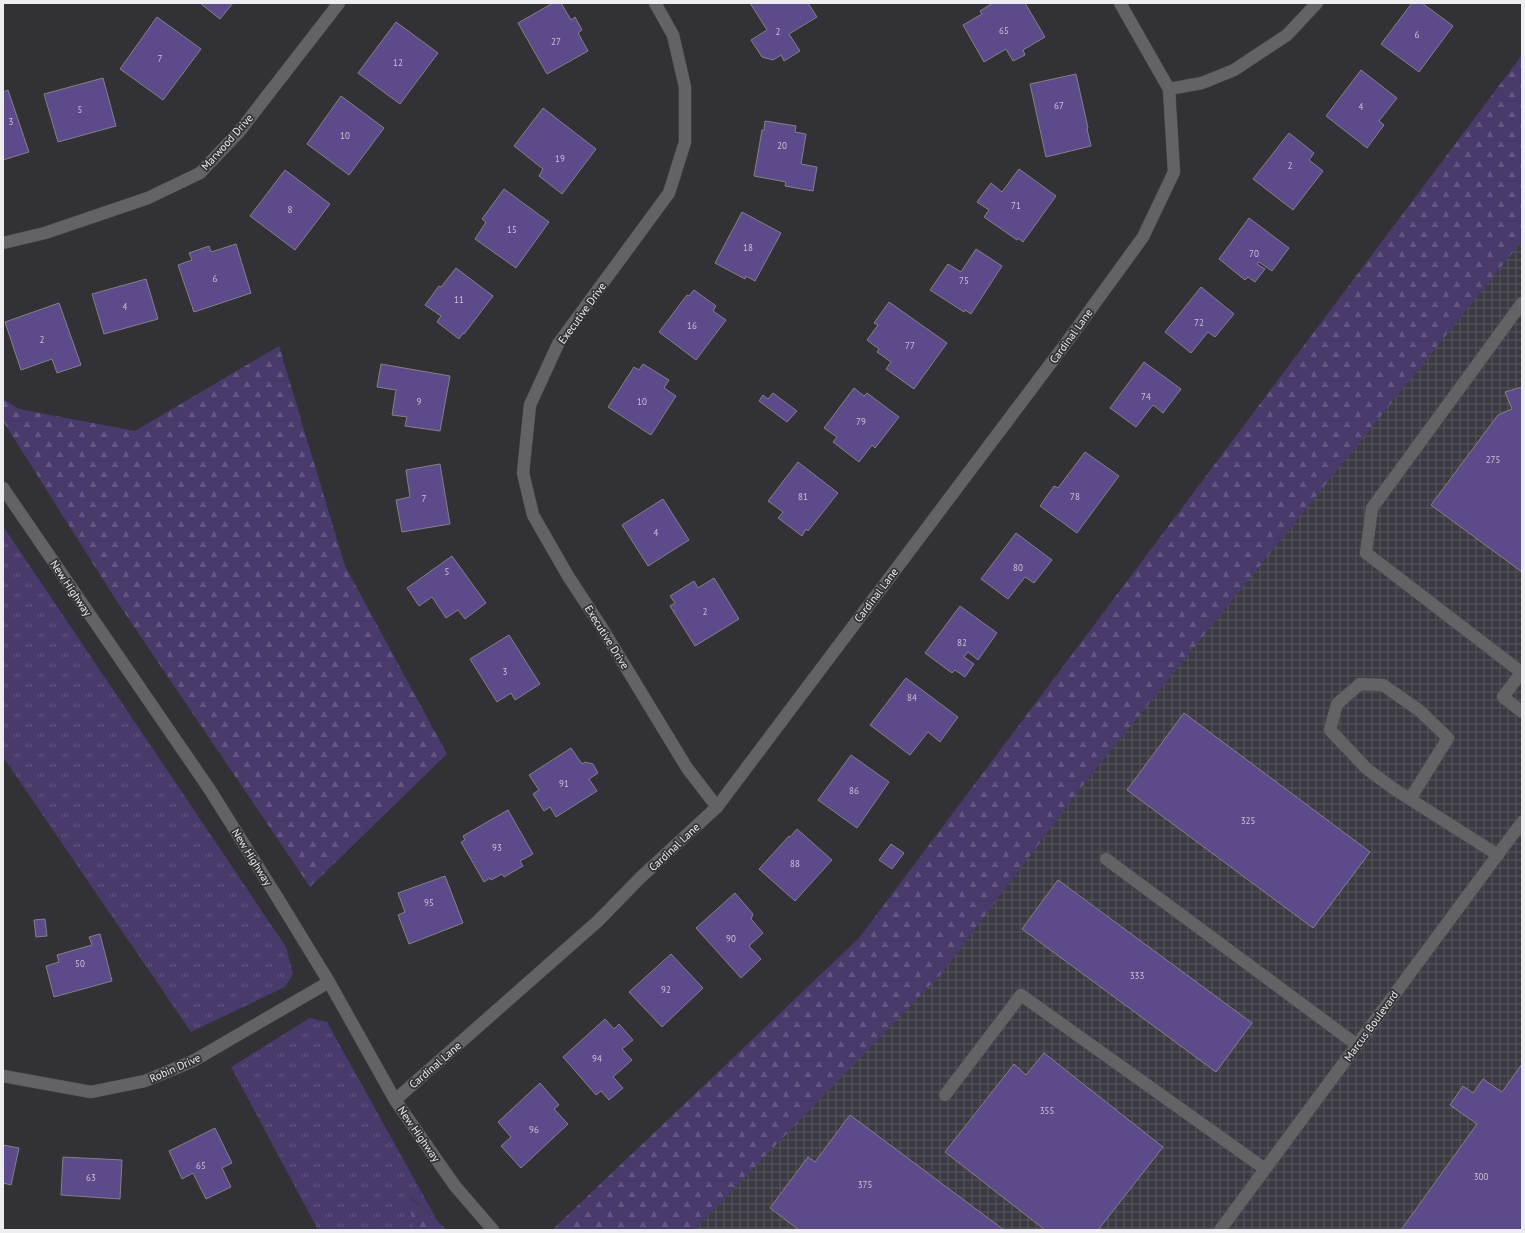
<svg xmlns="http://www.w3.org/2000/svg" width="1525" height="1233" viewBox="0 0 1525 1233" font-family="'PT Sans',sans-serif">
	<style>
		.industrial { fill: url(#industrial-grid) }
		.grass { fill: url(#grass-tufts) }
		.forest { fill: url(#forest-firs) }
		.building { fill: #5d4a8b; stroke: #838286 }
		.lines { fill: none; stroke-linecap: round; stroke-linejoin: round }
		.minor-casing { stroke: #504f53; stroke-width: 13 }
		.minor { stroke: #636365; stroke-width: 12 }
		.labels { text-anchor: middle; stroke-width: 3.5; stroke-linejoin: round; paint-order: stroke }
		.number-label { font-size: 9px; fill: #cac4d6 }
		.street-label { font-size: 11px; fill: #eeedef; stroke: #323135 }
	</style>
	<defs>
		<pattern id="industrial-grid" width="8" height="8" patternUnits="userSpaceOnUse"><rect width="8" height="8" fill="#3c3a43"/><path d="M0 4h8M4 0v8" fill="none" stroke="#58575e"/></pattern>
		<pattern id="grass-tufts" width="24" height="20" patternUnits="userSpaceOnUse"><rect width="24" height="20" fill="#483a6b"/><path d="M3 7l-1-3M5 7V3M7 7l1-3M15 17l-1-3M17 17v-4M19 17l1-3" fill="none" stroke="#635780"/></pattern>
		<pattern id="forest-firs" width="22" height="20" patternUnits="userSpaceOnUse"><rect width="22" height="20" fill="#483a6b"/><path d="M5 1l3.5 6h-7zM16 11l3.5 6h-7z" fill="#635780"/></pattern>
	</defs>
	<rect width="100%" height="100%" fill="#323135"/>
	<polygon class="industrial" points="1522,135 1522,1230 688,1230"/>
	<g class="grass">
		<polygon points="3,526 286,947 293,974 285,987 191,1032 3,757"/>
		<polygon points="310,1018 327,1022 438,1222 409,1195 414,1230 318,1230 231,1067"/>
	</g>
	<g class="forest">
		<polygon points="1522,55 1522,241 1079,790 942,973 694,1230 552,1230 859,938"/>
		<polygon points="279,346 345,566 447,754 310,887 116,600 3,421 3,399 19,409 135,431"/>
		<polygon points="408,1195 447,1230 414,1230"/>
	</g>
	<g class="building">
		<polygon points="200,3 233,3 220,19"/>
		<polygon points="553,3 561,3 571,20 575,17 582,30 578,33 588,51 547,74 518,23"/>
		<polygon points="750,3 808,3 817,17 789,34 800,51 784,61 781,55 773,60 762,57 751,40 767,30"/>
		<polygon points="993,3 1025,3 1045,37 1023,50 1025,55 1013,61 1006,49 984,62 963,25 982,14 980,11"/>
		<polygon points="1412,3 1422,3 1453,26 1419,72 1381,44"/>
		<polygon points="157,17 201,49 163,100 120,69"/>
		<polygon points="396,22 438,53 400,104 358,73"/>
		<polygon points="1361,70 1397,98 1379,121 1384,125 1367,148 1326,116"/>
		<polygon points="1076,74 1088,128 1087,129 1091,146 1046,157 1030,84"/>
		<polygon points="103,78 116,126 58,142 44,94"/>
		<polygon points="8,90 29,152 3,160 3,92"/>
		<polygon points="341,96 384,128 349,175 307,144"/>
		<polygon points="543,108 596,149 562,194 539,176 543,169 514,146"/>
		<polygon points="765,121 796,126 795,132 806,134 801,164 817,167 813,191 785,186 786,182 754,176 762,130 764,130"/>
		<polygon points="1289,133 1314,153 1309,160 1323,171 1293,210 1253,179"/>
		<polygon points="1019,169 1056,196 1023,242 1018,238 1017,240 984,217 989,210 977,202 991,183 1002,192"/>
		<polygon points="285,170 330,204 295,250 250,216"/>
		<polygon points="504,189 549,222 516,268 475,239 486,222 482,219"/>
		<polygon points="742,212 781,233 755,281 746,276 745,279 715,263"/>
		<polygon points="1249,218 1289,248 1272,271 1259,262 1257,264 1265,269 1255,282 1248,277 1245,280 1219,259"/>
		<polygon points="236,244 251,293 194,312 178,265 192,260 189,253 209,246 211,252"/>
		<polygon points="976,249 1002,266 971,314 965,310 964,312 930,290 948,264 961,272"/>
		<polygon points="456,268 493,296 464,334 463,333 459,339 437,322 441,316 425,305 439,286 441,287"/>
		<polygon points="146,279 158,319 104,334 92,294"/>
		<polygon points="1201,287 1234,314 1215,337 1208,332 1191,353 1165,332"/>
		<polygon points="694,290 716,306 713,311 726,320 696,360 659,332 687,295 689,296"/>
		<polygon points="889,302 947,343 914,389 886,369 891,362 877,352 879,349 867,340 878,325 874,323"/>
		<polygon points="59,303 81,365 57,373 52,359 21,370 5,322"/>
		<polygon points="1144,362 1181,389 1163,413 1153,405 1136,427 1110,408"/>
		<polygon points="381,364 450,376 440,431 405,426 407,417 392,415 396,390 377,387"/>
		<polygon points="643,364 669,380 664,388 676,396 651,435 608,407 634,367 639,370"/>
		<polygon points="1522,387 1522,572 1431,505 1498,415 1512,409 1505,392"/>
		<polygon points="854,388 864,396 867,393 899,417 875,448 872,445 859,462 833,442 837,437 824,428"/>
		<polygon points="773,393 797,411 787,422 759,401 763,395 768,399"/>
		<polygon points="1085,452 1119,476 1077,533 1040,506 1054,486 1058,488"/>
		<polygon points="798,462 838,493 808,531 806,529 802,536 778,518 783,512 768,501"/>
		<polygon points="440,464 450,524 402,532 396,500 410,497 406,470"/>
		<polygon points="663,499 689,540 648,566 622,525"/>
		<polygon points="1016,533 1052,560 1034,583 1025,577 1008,599 981,579"/>
		<polygon points="452,556 486,603 465,619 458,610 446,618 432,597 419,606 407,588"/>
		<polygon points="714,578 739,619 695,646 670,606 675,603 670,596 694,581 698,588"/>
		<polygon points="960,606 997,633 978,660 968,652 964,657 974,664 965,677 955,670 952,673 925,653"/>
		<polygon points="509,635 540,684 515,700 511,693 497,702 470,659"/>
		<polygon points="906,678 958,717 940,742 928,732 910,755 870,725"/>
		<polygon points="1184,713 1370,852 1313,928 1127,790"/>
		<polygon points="571,748 582,764 585,762 593,764 598,773 589,779 597,791 556,817 550,807 544,811 533,794 539,790 529,775"/>
		<polygon points="851,755 889,782 857,828 818,800"/>
		<polygon points="508,810 533,854 520,861 523,866 504,877 502,874 491,880 490,878 484,882 461,842 465,840 463,836"/>
		<polygon points="797,829 832,860 795,901 759,869 789,836 790,837"/>
		<polygon points="891,844 904,853 892,869 879,860"/>
		<polygon points="445,876 463,923 409,944 398,915 405,912 398,893"/>
		<polygon points="1058,880 1252,1023 1216,1072 1022,929"/>
		<polygon points="735,893 753,914 751,919 763,933 749,946 761,959 741,978 696,928"/>
		<polygon points="45,919 47,936 36,937 34,920"/>
		<polygon points="100,934 112,981 54,997 46,966 59,962 57,955 92,945 89,937"/>
		<polygon points="671,954 703,988 662,1027 629,992"/>
		<polygon points="605,1019 614,1029 619,1024 633,1040 622,1049 632,1060 613,1077 623,1088 609,1100 601,1091 596,1095 563,1057"/>
		<polygon points="1044,1053 1163,1147 1098,1230 1045,1230 945,1152 1014,1064 1026,1075"/>
		<polygon points="1522,1064 1522,1230 1401,1230 1477,1124 1450,1105 1463,1086 1473,1093 1483,1079 1502,1092"/>
		<polygon points="540,1083 559,1105 554,1109 568,1124 521,1168 501,1146 511,1137 498,1122"/>
		<polygon points="850,1115 1004,1230 799,1230 770,1208 808,1157 815,1162"/>
		<polygon points="215,1128 232,1163 222,1168 231,1187 206,1199 193,1173 182,1179 169,1151"/>
		<polygon points="3,1145 19,1148 11,1185 3,1183"/>
		<polygon points="63,1157 122,1160 120,1199 61,1195"/>
	</g>
	<g class="lines">
		<defs>
			<g id="minor">
				<polyline points="655,3 673,35 685,87 685,142 669,193 558,344 530,405 523,473 533,515 568,576 602,628 687,768 717,807"/>
				<polyline points="1169,89 1202,83 1234,70 1287,35 1317,3"/>
				<polyline points="3,243 45,233 148,198 200,173 239,132 339,3"/>
				<polyline points="3,488 210,790 277,897 329,982 395,1100 455,1186 493,1230"/>
				<polyline points="1521,672 1366,553 1372,508 1522,303"/>
				<polyline points="1522,672 1503,697 1522,712"/>
				<polyline points="1410,799 1448,738 1420,711 1383,685 1360,684 1337,704 1330,730 1367,769 1394,789 1498,855"/>
				<polyline points="1106,859 1357,1045"/>
				<polyline points="3,1076 91,1092 145,1081 193,1061 329,982"/>
				<polyline points="945,1095 1021,995 1265,1169"/>
				<polyline points="395,1100 598,921 641,877 717,807 1066,343 1143,237 1174,172 1169,89 1120,3"/>
				<polyline points="1220,1230 1522,822"/>
			</g>
		</defs>
		<use href="#minor" class="minor-casing"/>
		<use href="#minor" class="minor"/>
	</g>
	<g class="labels">
		<g class="number-label">
			<text x="1004" y="34">65</text>
			<text x="778" y="35">2</text>
			<text x="1417" y="38">6</text>
			<text x="556" y="45">27</text>
			<text x="160" y="62">7</text>
			<text x="398" y="66">12</text>
			<text x="1059" y="109">67</text>
			<text x="1361" y="110">4</text>
			<text x="80" y="113">5</text>
			<text x="11" y="125">3</text>
			<text x="345" y="139">10</text>
			<text x="782" y="149">20</text>
			<text x="560" y="162">19</text>
			<text x="1290" y="169">2</text>
			<text x="1016" y="209">71</text>
			<text x="290" y="213">8</text>
			<text x="512" y="233">15</text>
			<text x="748" y="251">18</text>
			<text x="1254" y="257">70</text>
			<text x="215" y="282">6</text>
			<text x="964" y="284">75</text>
			<text x="459" y="303">11</text>
			<text x="125" y="310">4</text>
			<text x="1199" y="326">72</text>
			<text x="692" y="329">16</text>
			<text x="42" y="343">2</text>
			<text x="910" y="349">77</text>
			<text x="1146" y="400">74</text>
			<text x="419" y="405">9</text>
			<text x="642" y="405">10</text>
			<text x="861" y="425">79</text>
			<text x="1493" y="463">275</text>
			<text x="803" y="500">81</text>
			<text x="1075" y="500">78</text>
			<text x="424" y="502">7</text>
			<text x="656" y="536">4</text>
			<text x="1018" y="571">80</text>
			<text x="447" y="575">5</text>
			<text x="705" y="615">2</text>
			<text x="962" y="646">82</text>
			<text x="505" y="675">3</text>
			<text x="912" y="701">84</text>
			<text x="564" y="787">91</text>
			<text x="854" y="794">86</text>
			<text x="1248" y="824">325</text>
			<text x="497" y="851">93</text>
			<text x="795" y="867">88</text>
			<text x="429" y="906">95</text>
			<text x="731" y="942">90</text>
			<text x="80" y="967">50</text>
			<text x="1137" y="979">333</text>
			<text x="666" y="993">92</text>
			<text x="597" y="1062">94</text>
			<text x="1047" y="1114">355</text>
			<text x="534" y="1133">96</text>
			<text x="201" y="1169">65</text>
			<text x="1481" y="1180">300</text>
			<text x="91" y="1181">63</text>
			<text x="865" y="1188">375</text>
		</g>
		<g class="street-label">
			<text transform="translate(227 142) rotate(-48)" y="4">Marwood Drive</text>
			<text transform="translate(582 313) rotate(-54)" y="4">Executive Drive</text>
			<text transform="translate(1071 336) rotate(-54)" y="4">Cardinal Lane</text>
			<text transform="translate(71 588) rotate(56)" y="4">New Highway</text>
			<text transform="translate(876 595) rotate(-53)" y="4">Cardinal Lane</text>
			<text transform="translate(607 637) rotate(58)" y="4">Executive Drive</text>
			<text transform="translate(674 847) rotate(-43)" y="4">Cardinal Lane</text>
			<text transform="translate(252 857) rotate(58)" y="4">New Highway</text>
			<text transform="translate(1371 1026) rotate(-54)" y="4">Marcus Boulevard</text>
			<text transform="translate(435 1065) rotate(-41)" y="4">Cardinal Lane</text>
			<text transform="translate(175 1068) rotate(-24)" y="4">Robin Drive</text>
			<text transform="translate(419 1134) rotate(55)" y="4">New Highway</text>
		</g>
	</g>
	<rect width="1525" height="1233" fill="none" stroke="#eeedef" stroke-width="8"/>
</svg>
